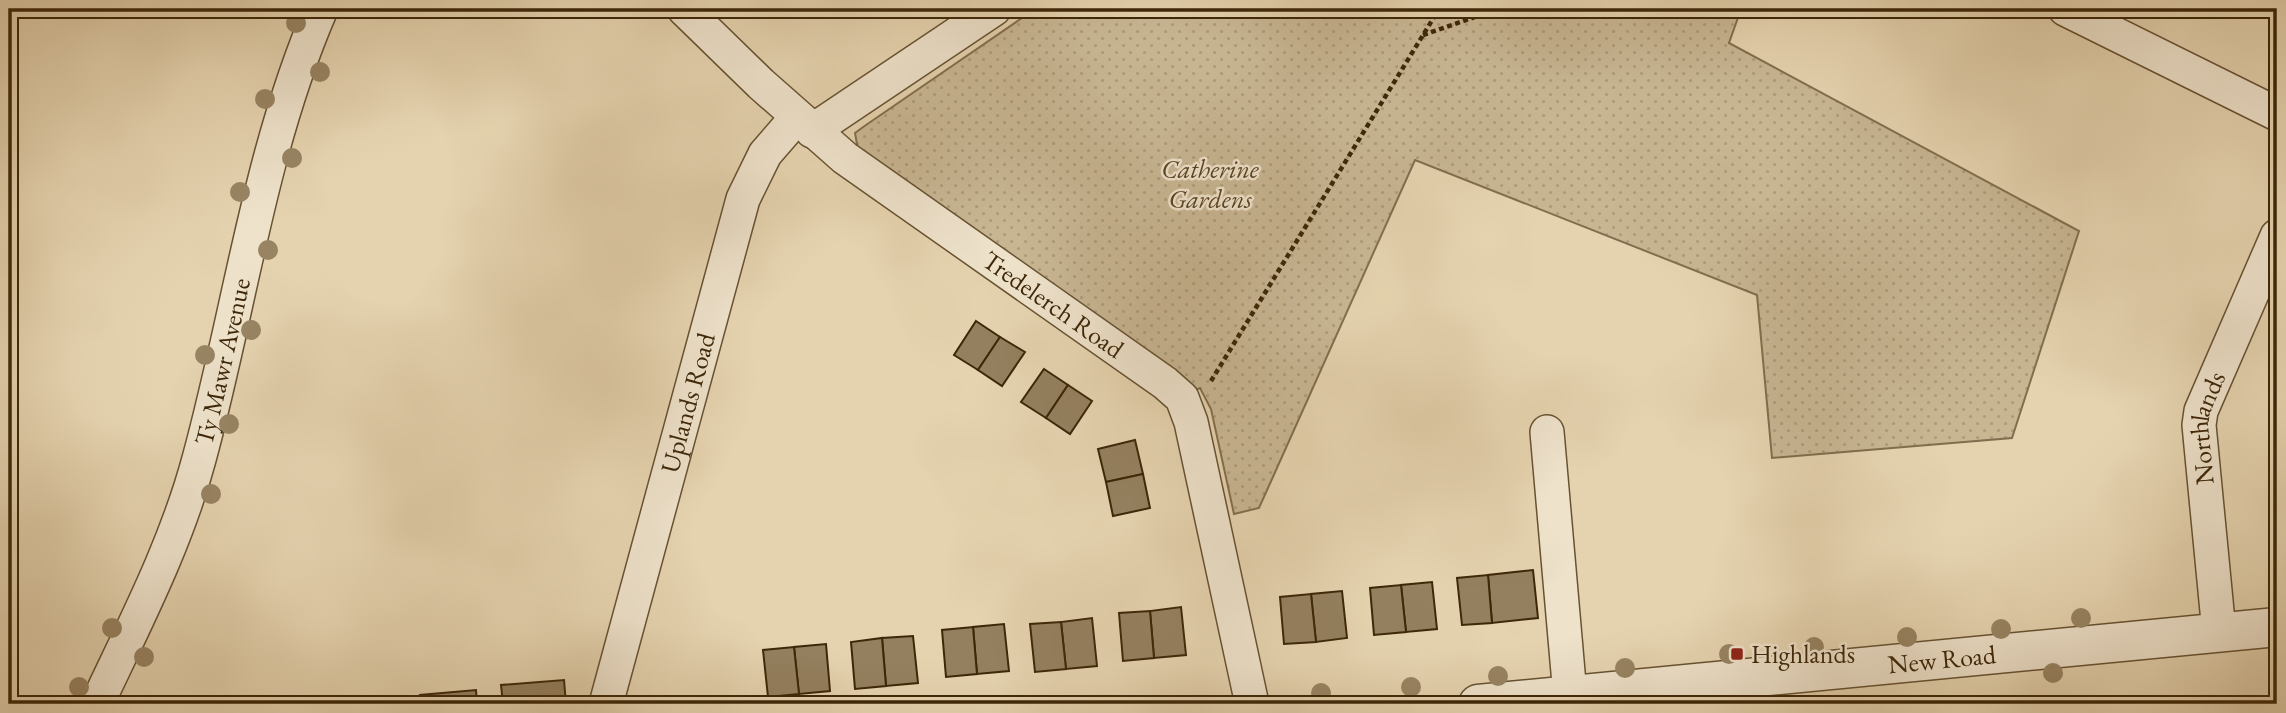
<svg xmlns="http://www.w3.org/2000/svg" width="2286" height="713" viewBox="0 0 2286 713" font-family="'EB Garamond',serif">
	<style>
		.green { fill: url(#green-dots); stroke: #826e4e; stroke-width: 2 }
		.building { fill: #94805f; stroke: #3d2709; stroke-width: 2 }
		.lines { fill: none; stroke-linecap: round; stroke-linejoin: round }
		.minor-casing { stroke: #675232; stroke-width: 36 }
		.tertiary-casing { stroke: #675232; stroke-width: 41 }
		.path { stroke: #3d2709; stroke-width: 4.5; stroke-dasharray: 5 3.5; stroke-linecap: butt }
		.minor { stroke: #eee2cb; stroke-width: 33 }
		.tertiary { stroke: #eee2cb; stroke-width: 38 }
		.tree { fill: #988463 }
		.poi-dot { fill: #8f2418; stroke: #eee2cb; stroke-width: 2.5 }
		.labels { text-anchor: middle; stroke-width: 5; stroke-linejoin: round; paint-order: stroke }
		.park-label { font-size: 26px; font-style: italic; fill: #594425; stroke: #eee2cb }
		.street-label { font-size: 26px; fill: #3d2709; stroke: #eee2cb }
		.poi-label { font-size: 26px; fill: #3d2709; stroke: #eee2cb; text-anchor: start }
	</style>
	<defs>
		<pattern id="green-dots" width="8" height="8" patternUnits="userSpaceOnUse" patternTransform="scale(1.75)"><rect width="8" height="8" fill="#c8b693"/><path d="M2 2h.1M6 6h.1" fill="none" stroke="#ad9c7d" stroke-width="1.8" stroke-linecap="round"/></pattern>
	</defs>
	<rect width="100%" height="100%" fill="#e5d3af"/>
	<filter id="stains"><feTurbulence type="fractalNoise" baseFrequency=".00286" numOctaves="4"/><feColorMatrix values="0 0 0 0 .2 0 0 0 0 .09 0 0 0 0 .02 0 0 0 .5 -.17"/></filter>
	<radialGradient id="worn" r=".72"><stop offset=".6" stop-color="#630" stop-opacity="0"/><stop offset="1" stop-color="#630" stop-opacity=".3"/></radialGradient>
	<polygon class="green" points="1035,9 1741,9 1729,43 2079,231 2012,438 1772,458 1757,295 1415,160 1259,508 1234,514 1211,409 1200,388 1192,392 858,150 855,133 866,125"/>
	<g class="building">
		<polygon points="976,321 1000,337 978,370 954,355"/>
		<polygon points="1000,337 1025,352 1002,386 978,370"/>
		<polygon points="1044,369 1068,385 1046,418 1021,402"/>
		<polygon points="1068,385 1092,401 1070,434 1046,418"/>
		<polygon points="1135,440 1143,474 1106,482 1098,449"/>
		<polygon points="1143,474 1150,508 1113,516 1106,482"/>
		<polygon points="1533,570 1538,618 1492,623 1488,575"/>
		<polygon points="1488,575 1492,623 1462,625 1457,578"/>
		<polygon points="1432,582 1437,629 1406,632 1401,585"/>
		<polygon points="1401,585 1406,632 1374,635 1370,588"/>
		<polygon points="1342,591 1347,638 1316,642 1311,594"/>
		<polygon points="1311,594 1316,642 1284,644 1280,597"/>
		<polygon points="1181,607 1186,655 1154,658 1150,611"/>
		<polygon points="1150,611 1154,658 1123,661 1119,613"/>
		<polygon points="1092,618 1097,666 1066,669 1061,622"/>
		<polygon points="1061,622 1066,669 1035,672 1030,624"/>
		<polygon points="1004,624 1009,671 977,674 973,627"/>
		<polygon points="973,627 977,674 946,677 942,630"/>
		<polygon points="913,636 918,683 886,686 882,638"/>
		<polygon points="882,638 886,686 855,689 851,642"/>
		<polygon points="826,644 830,691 799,694 794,647"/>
		<polygon points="794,647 799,694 768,697 763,650"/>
		<polygon points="564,680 566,704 503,704 501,685"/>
		<polygon points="476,690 477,704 421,704 420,695"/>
		<polygon points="396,697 397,704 341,704 341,701"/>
	</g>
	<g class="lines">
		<defs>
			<g id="minor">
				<path id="s1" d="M 684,9 L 761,84 L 845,158 L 1165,383 L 1182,398 L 1191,422 L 1252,704"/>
				<polyline points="2065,9 2277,114"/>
				<polyline points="812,131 994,9"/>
				<polyline points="1547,432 1570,695"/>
				<path id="s2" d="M 2219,632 L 2199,425 L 2201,411 L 2277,236"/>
				<path id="s3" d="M 97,704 C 134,625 176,545 199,459 C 240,309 259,152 321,9"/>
				<path id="s4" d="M 606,704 L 743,199 L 765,154 L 797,117"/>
			</g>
			<g id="tertiary">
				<path id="s5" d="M 1478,704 L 2277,627"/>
			</g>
		</defs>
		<use href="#minor" class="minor-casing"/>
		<use href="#tertiary" class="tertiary-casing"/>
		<g class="path">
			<polyline points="1423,35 1498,9"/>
			<polyline points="1211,381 1439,9"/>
		</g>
		<use href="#minor" class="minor"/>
		<use href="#tertiary" class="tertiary"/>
	</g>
	<g class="tree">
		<circle cx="296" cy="23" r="10"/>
		<circle cx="320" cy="72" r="10"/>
		<circle cx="265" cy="99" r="10"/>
		<circle cx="292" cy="158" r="10"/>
		<circle cx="240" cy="192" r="10"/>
		<circle cx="268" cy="250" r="10"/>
		<circle cx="251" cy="330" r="10"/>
		<circle cx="205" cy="355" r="10"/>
		<circle cx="229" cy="424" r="10"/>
		<circle cx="211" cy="494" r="10"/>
		<circle cx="2081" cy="618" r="10"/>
		<circle cx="112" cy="628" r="10"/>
		<circle cx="2001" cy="629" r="10"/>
		<circle cx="1907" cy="637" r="10"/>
		<circle cx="1814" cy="647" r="10"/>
		<circle cx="1729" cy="654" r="10"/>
		<circle cx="144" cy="657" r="10"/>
		<circle cx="1625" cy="668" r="10"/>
		<circle cx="2053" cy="673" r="10"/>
		<circle cx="1498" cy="676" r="10"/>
		<circle cx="79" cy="687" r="10"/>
		<circle cx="1411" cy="687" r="10"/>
		<circle cx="1321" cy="693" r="10"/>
	</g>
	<rect class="poi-dot" x="1730" y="647" width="14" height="14" rx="3.5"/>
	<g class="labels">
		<g class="park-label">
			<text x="1210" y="178">Catherine<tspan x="1210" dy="30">Gardens</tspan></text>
		</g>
		<g class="street-label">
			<text dy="9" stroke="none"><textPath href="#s1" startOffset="474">Tredelerch Road</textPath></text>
			<text dy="9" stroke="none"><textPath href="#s3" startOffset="366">Ty Mawr Avenue</textPath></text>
			<text dy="9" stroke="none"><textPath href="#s4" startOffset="312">Uplands Road</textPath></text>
			<text dy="9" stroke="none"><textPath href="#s2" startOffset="206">Northlands</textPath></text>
			<text dy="9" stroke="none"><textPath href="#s5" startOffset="466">New Road</textPath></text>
		</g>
		<g class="poi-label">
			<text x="1751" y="663">Highlands</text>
		</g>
	</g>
	<rect width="2286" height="713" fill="none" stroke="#e5d3af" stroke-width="35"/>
	<rect x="10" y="10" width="2265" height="692" fill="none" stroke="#3d2709" stroke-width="3.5"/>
	<rect x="18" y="18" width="2251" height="678" fill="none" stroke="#3d2709" stroke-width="2"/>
	<rect width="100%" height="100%" filter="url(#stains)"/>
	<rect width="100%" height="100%" fill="url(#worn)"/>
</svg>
